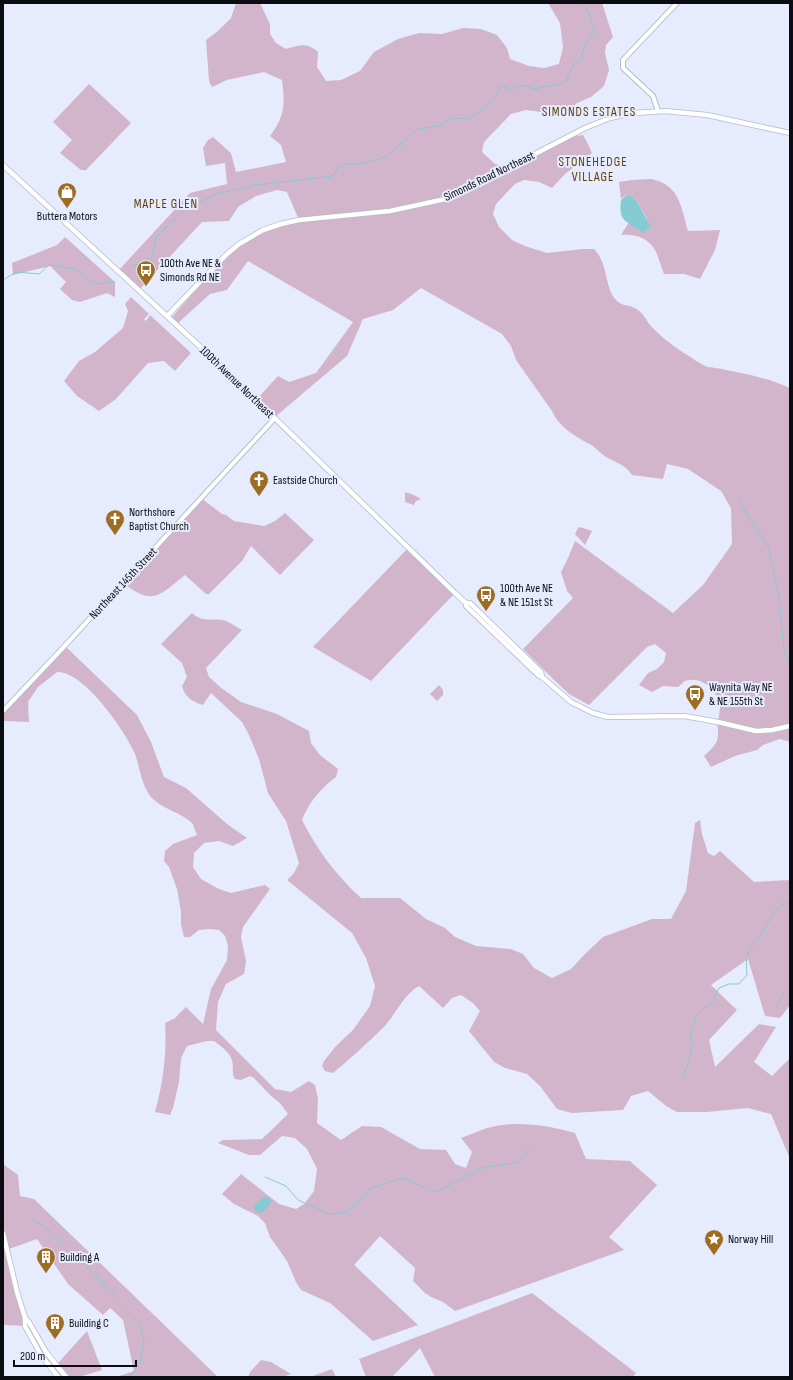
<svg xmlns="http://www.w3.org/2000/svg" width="793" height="1380" viewBox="0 0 793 1380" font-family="'Sofia Sans Condensed',sans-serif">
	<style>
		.green { fill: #d3b5cb }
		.water { fill: #86cad3 }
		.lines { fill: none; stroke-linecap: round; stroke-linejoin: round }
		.stream { stroke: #86cad3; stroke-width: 1 }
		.tertiary-casing { stroke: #b5bbcd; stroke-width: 6 }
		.secondary-casing { stroke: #b5bbcd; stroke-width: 6 }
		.tertiary { stroke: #fff; stroke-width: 4 }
		.secondary { stroke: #fff; stroke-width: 4.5 }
		.labels { text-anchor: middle; stroke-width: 4; stroke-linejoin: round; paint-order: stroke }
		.street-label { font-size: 12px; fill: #0a0c12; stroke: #e6ecfe }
		.poi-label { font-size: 12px; fill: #0a0c12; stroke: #e6ecfe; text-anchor: start }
		.neighbourhood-label { font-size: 13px; letter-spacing: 1px; fill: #5e3d05; stroke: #e6ecfe }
	</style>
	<rect width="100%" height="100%" fill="#e6ecfe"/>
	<g class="green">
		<path d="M 236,3 L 260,3 L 270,24 L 270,34 L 276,43 L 286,49 C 299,45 307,42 318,52 L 317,67 L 326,81 L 341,80 L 360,71 L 374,52 L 398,39 L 419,33 L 442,34 L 463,28 L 481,29 L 497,35 L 507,48 L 510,59 L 529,66 L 544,68 L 559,64 L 563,47 L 560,23 L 548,3 L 602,3 L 613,37 L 606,45 L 605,53 L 609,70 L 604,86 L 591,97 L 577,103 L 564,115 L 526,110 L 511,114 L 484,142 L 482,152 L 495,164 L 509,167 L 568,137 L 583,135 L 588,144 L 592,153 L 565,174 L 552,188 L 539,182 L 524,180 L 515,184 L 496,204 L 493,214 L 499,227 L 512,240 L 525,246 L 547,253 L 583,249 L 594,249 C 609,264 604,289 617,301 C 623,307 630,304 638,310 C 645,315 646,321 651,326 C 661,337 672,345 684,353 C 692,357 699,364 708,367 C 714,368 720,368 726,370 C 747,374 770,379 790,388 L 790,742 L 780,739 L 763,745 L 757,750 L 735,756 L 711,767 L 704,756 C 717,744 720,741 717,722 L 718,722 C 719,716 720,711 720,706 C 718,690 701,675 685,681 C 683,682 680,686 678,687 L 663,686 L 652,692 L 639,685 L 648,673 L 657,669 L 664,662 L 666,653 L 655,644 L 647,647 L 589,705 L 569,694 L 553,679 L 523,649 L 573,598 L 567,591 L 561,572 L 568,558 L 575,541 L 673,613 L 703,585 L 732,544 L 731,508 L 721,491 L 688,469 L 667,464 L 663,479 L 632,475 C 627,466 617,463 608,458 C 602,455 598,450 593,446 C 577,437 560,429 552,411 L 516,360 L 511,346 L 502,334 L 421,288 L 393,310 L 363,319 L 347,356 L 275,417 L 256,400 L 278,376 L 289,382 L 316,373 L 353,322 L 248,261 L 227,290 L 210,294 L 178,323 L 172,317 L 227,254 L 263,230 L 299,220 L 287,192 L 277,190 L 256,196 L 238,207 L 229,221 L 202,222 L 139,290 L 118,271 L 190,193 L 227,184 L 225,163 L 206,166 L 203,148 L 208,140 L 213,137 L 231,153 L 236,172 L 286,162 L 281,145 L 270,136 C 285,116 285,104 282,80 L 264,72 L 227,80 L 212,87 L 209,81 L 206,40 L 218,31 L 231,18 Z"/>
		<polygon points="89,84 131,123 86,170 81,170 60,153 72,140 53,122"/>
		<path d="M 651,179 C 655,180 660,181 663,183 C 681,192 683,215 688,231 L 720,230 L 715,250 L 700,279 L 684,274 L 664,274 C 661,267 659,258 656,252 C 649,238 636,234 621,235 L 629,222 L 642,233 L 647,219 L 636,200 L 628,194 L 621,199 L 619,182 L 632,180 Z"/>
		<polygon points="65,237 115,282 115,297 107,293 80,302 72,300 60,289 66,282 50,266 13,275 12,263 57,245"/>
		<polygon points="131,297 149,314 144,319 146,321 150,315 191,353 175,371 164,361 148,363 116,399 99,411 77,396 64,381 79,361 95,352 123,328 128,311 125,304"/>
		<polygon points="405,492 414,495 421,499 416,501 414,505 405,502"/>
		<path d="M 201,498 L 222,514 L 226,515 L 234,521 L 264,526 L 275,521 L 285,513 L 314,540 L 280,575 L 251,546 L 242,561 L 209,594 L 206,594 L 185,575 C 159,596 153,606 123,583 Z"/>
		<polygon points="580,527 592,531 585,545 575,534 578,528"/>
		<polygon points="408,548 455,593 371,681 313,647"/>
		<path d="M 192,613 C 203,623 210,618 222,620 C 229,621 236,627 242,630 L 206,668 L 209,677 L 220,687 L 241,702 L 277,714 L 309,731 L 311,743 L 320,755 L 338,769 L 336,777 C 320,789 309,802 302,820 C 317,850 336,875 361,898 L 400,898 L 426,919 L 445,928 L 455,937 L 476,946 L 511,949 L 523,954 L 534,968 L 552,978 L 571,969 L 586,953 L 603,937 L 652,919 L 671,919 L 686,891 L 695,823 L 700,820 L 702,834 L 708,853 L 714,856 L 720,851 L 754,882 L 790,880 L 790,1005 L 780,1018 L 765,1016 L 748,959 L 711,985 L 737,1010 L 709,1040 L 715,1067 L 759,1024 L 776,1027 L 754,1062 L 772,1076 L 790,1058 L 790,1159 L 771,1114 L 748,1108 L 707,1112 L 677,1112 L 666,1106 L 648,1091 L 631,1096 L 623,1110 L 572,1113 L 557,1109 L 540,1086 L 527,1074 L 505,1068 L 494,1062 L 469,1031 L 480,1011 L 473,1003 L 461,995 L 452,998 L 443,1008 L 419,986 C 403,995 395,1016 382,1029 C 366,1044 350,1059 333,1073 L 325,1071 L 322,1066 L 324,1061 L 336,1046 L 353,1030 L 370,1006 L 375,986 L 366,958 L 352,933 L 287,880 L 294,873 L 299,863 L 286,821 L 268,793 L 259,759 L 249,735 L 242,722 L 211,693 L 203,705 C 192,702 185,697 182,686 L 187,677 L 182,663 L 161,644 Z"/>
		<path d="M 65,646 L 137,715 L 151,742 L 164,777 L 186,788 L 227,824 L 247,838 L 233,846 L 219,841 L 204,843 L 194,853 L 193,867 L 201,879 L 219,889 L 231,893 L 265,885 L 270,889 L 243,927 L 241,937 L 246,961 L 244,974 L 226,984 L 218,1002 L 216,1030 L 275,1089 L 291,1092 L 309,1081 L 315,1085 L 318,1099 L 317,1123 L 341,1140 L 362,1126 L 381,1127 L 420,1149 L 446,1150 L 455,1164 L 466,1168 L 472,1152 L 461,1138 C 470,1135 478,1131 487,1128 C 515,1120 548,1125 575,1133 L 586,1159 L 630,1161 L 657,1185 L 609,1237 L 624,1250 L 455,1311 L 443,1302 L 431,1297 L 425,1293 L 413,1281 L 415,1268 L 380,1236 L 354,1265 L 418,1325 L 373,1341 L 330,1303 L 301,1290 L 296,1282 L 287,1261 L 270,1237 L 265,1223 L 258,1216 L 234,1204 L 222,1194 L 241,1174 L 279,1204 L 296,1209 L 304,1204 L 314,1191 L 317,1169 L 307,1149 L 295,1138 L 282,1136 L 260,1155 L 249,1155 L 218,1143 L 223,1140 L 262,1139 L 288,1114 L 280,1103 L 271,1096 L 254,1078 L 250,1076 L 241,1080 L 235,1079 C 231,1073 234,1067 232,1060 C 229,1052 221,1046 214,1041 L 207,1041 L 187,1046 L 181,1058 L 179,1082 L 173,1108 L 170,1115 L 155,1112 C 163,1083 167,1053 165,1023 L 175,1018 L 186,1007 L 203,1024 L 211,989 L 227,960 L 228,946 L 225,936 L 219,930 L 208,929 L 199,930 L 190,937 L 184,937 L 181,925 L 181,912 L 177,889 L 169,867 L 164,861 L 165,851 L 173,844 L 197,835 C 195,831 194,826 192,823 C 181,812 161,809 151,797 C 141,784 140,768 135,754 C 125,731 92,685 69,675 C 66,673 61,672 57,672 L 38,687 L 28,702 L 29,722 L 3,721 L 3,712 Z"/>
		<polygon points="439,685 443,690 443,695 437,701 430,694"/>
		<polygon points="3,1164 18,1175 20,1196 34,1199 218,1377 116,1377 134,1371 123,1320 110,1308 103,1315 68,1284 37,1239 9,1249 3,1227"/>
		<polygon points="3,1233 27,1326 3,1325"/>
		<polygon points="532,1293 636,1373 633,1377 435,1377 420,1348 392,1377 366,1377 359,1359"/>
		<polygon points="87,1331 102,1370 79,1377 70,1377 58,1363"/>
		<polygon points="261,1360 271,1362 291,1374 283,1377 248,1377 250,1372"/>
		<polygon points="332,1369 336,1377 310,1377"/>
	</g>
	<g class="water">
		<path d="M 628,194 L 636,200 L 651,227 L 642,233 C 626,219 618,223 621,200 Z"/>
		<path d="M 265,1196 L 272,1200 L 270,1204 L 262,1213 C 257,1213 255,1211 253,1207 Z"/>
	</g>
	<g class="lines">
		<g class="stream">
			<polyline points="132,265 143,264 152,257 156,237 184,210 216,194 255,185 333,176 338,167 344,164 360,164 388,156 417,129 439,126 452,118 469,119 493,101 501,86 511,89 523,85 534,89 565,83 573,65 581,58 585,44 595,32 590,15 582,3"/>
			<polyline points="3,280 16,272 39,274 49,265 75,269 95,284 115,282"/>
			<polyline points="738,499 769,549 779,597 784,651 790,664"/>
			<polyline points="777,1007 783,993 790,986"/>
			<path d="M 682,1079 L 687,1066 L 693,1043 L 690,1037 L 696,1016 L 704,1008 L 711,1004 L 719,988 L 729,984 L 739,984 L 747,975 C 746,966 746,958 749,950 C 751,946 756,942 759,938 C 766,927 776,903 790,901"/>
			<polyline points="265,1177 286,1186 298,1200 328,1214 347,1212 371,1188 403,1178 435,1192 482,1168 518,1162 533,1145"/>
			<polyline points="33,1219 51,1232 67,1250 86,1265 118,1299"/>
			<polyline points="123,1306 139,1322 144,1340 140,1362 130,1377"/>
		</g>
		<defs>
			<g id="tertiary">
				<polyline points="658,111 653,96 623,68 623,60 677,3"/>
				<polyline points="3,711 59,652 275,418"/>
			</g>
			<g id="secondary">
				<polyline points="3,165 220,365 455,593 466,603 470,603 541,672 542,677"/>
				<polyline points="167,316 227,254 239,244 263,230 281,224 299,220 390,211 450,198 585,128 610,118 634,113 665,111 707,115 790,133"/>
				<polyline points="466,603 466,606 538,675 542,677 571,702 593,713 608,717 684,716 718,722 756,731 772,730 790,726"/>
				<polyline points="3,1233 17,1292 25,1318 25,1326 41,1355 58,1377"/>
				<polyline points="25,1318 29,1322 46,1352 66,1377"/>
			</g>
		</defs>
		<use href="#tertiary" class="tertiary-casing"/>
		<use href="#secondary" class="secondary-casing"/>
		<use href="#tertiary" class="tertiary"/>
		<use href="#secondary" class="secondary"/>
	</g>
	<defs>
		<symbol id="shop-pin" viewBox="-11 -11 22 30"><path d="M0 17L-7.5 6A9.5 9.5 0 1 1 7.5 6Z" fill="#9f6d22" stroke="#e6ecfe"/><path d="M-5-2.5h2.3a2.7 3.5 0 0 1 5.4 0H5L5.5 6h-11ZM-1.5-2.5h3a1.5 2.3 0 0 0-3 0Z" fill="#fff"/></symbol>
		<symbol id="bus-pin" viewBox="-11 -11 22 30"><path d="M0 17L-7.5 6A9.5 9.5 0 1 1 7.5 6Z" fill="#9f6d22" stroke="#e6ecfe"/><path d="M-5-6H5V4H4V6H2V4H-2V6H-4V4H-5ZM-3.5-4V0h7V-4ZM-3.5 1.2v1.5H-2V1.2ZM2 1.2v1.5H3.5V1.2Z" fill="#fff"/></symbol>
		<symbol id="church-pin" viewBox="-11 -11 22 30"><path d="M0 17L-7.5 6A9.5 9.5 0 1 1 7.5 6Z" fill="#9f6d22" stroke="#e6ecfe"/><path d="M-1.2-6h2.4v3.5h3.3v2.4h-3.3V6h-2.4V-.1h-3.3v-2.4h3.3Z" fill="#fff"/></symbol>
		<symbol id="sight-pin" viewBox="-11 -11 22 30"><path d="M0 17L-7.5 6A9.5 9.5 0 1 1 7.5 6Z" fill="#9f6d22" stroke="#e6ecfe"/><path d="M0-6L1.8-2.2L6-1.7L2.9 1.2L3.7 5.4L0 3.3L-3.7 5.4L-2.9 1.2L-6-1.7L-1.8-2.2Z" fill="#fff"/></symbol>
		<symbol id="building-pin" viewBox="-11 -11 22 30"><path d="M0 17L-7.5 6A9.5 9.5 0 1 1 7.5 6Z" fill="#9f6d22" stroke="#e6ecfe"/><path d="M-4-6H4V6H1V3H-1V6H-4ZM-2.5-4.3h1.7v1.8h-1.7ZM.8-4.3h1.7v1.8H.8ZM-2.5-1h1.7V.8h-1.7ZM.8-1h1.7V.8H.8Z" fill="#fff"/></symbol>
	</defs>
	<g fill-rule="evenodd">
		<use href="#shop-pin" x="56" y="181" width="22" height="30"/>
		<use href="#bus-pin" x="135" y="259" width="22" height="30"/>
		<use href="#church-pin" x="248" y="469" width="22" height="30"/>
		<use href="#church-pin" x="104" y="508" width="22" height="30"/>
		<use href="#bus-pin" x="475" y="584" width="22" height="30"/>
		<use href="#bus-pin" x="684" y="683" width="22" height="30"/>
		<use href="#sight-pin" x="703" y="1228" width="22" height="30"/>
		<use href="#building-pin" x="35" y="1246" width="22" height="30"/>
		<use href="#building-pin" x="44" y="1312" width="22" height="30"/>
	</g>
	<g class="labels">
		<g class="street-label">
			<text transform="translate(489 176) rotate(-26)" y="4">Simonds Road Northeast</text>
			<text transform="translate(237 382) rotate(44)" y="4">100th Avenue Northeast</text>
			<text transform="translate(123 583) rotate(-47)" y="4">Northeast 145th Street</text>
		</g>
		<g class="poi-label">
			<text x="67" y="220" text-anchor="middle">Buttera Motors</text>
			<text x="160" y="267">100th Ave NE &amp;<tspan x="160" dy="14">Simonds Rd NE</tspan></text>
			<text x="273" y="484">Eastside Church</text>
			<text x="129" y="516">Northshore<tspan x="129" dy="14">Baptist Church</tspan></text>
			<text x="500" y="592">100th Ave NE<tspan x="500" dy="14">&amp; NE 151st St</tspan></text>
			<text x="709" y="691">Waynita Way NE<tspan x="709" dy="14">&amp; NE 155th St</tspan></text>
			<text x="728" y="1243">Norway Hill</text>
			<text x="60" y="1261">Building A</text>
			<text x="69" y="1327">Building C</text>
		</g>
		<g class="neighbourhood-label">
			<text x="589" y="116">SIMONDS ESTATES</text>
			<text x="593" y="166">STONEHEDGE<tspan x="593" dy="15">VILLAGE</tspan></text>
			<text x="166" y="208">MAPLE GLEN</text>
		</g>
	</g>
	<rect width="793" height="1380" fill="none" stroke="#0a0c12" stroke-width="8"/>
	<path d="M14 1360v6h122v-6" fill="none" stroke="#0a0c12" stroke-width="2"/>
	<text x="20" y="1360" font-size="12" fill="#0a0c12" stroke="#e6ecfe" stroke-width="3" paint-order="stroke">200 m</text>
</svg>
